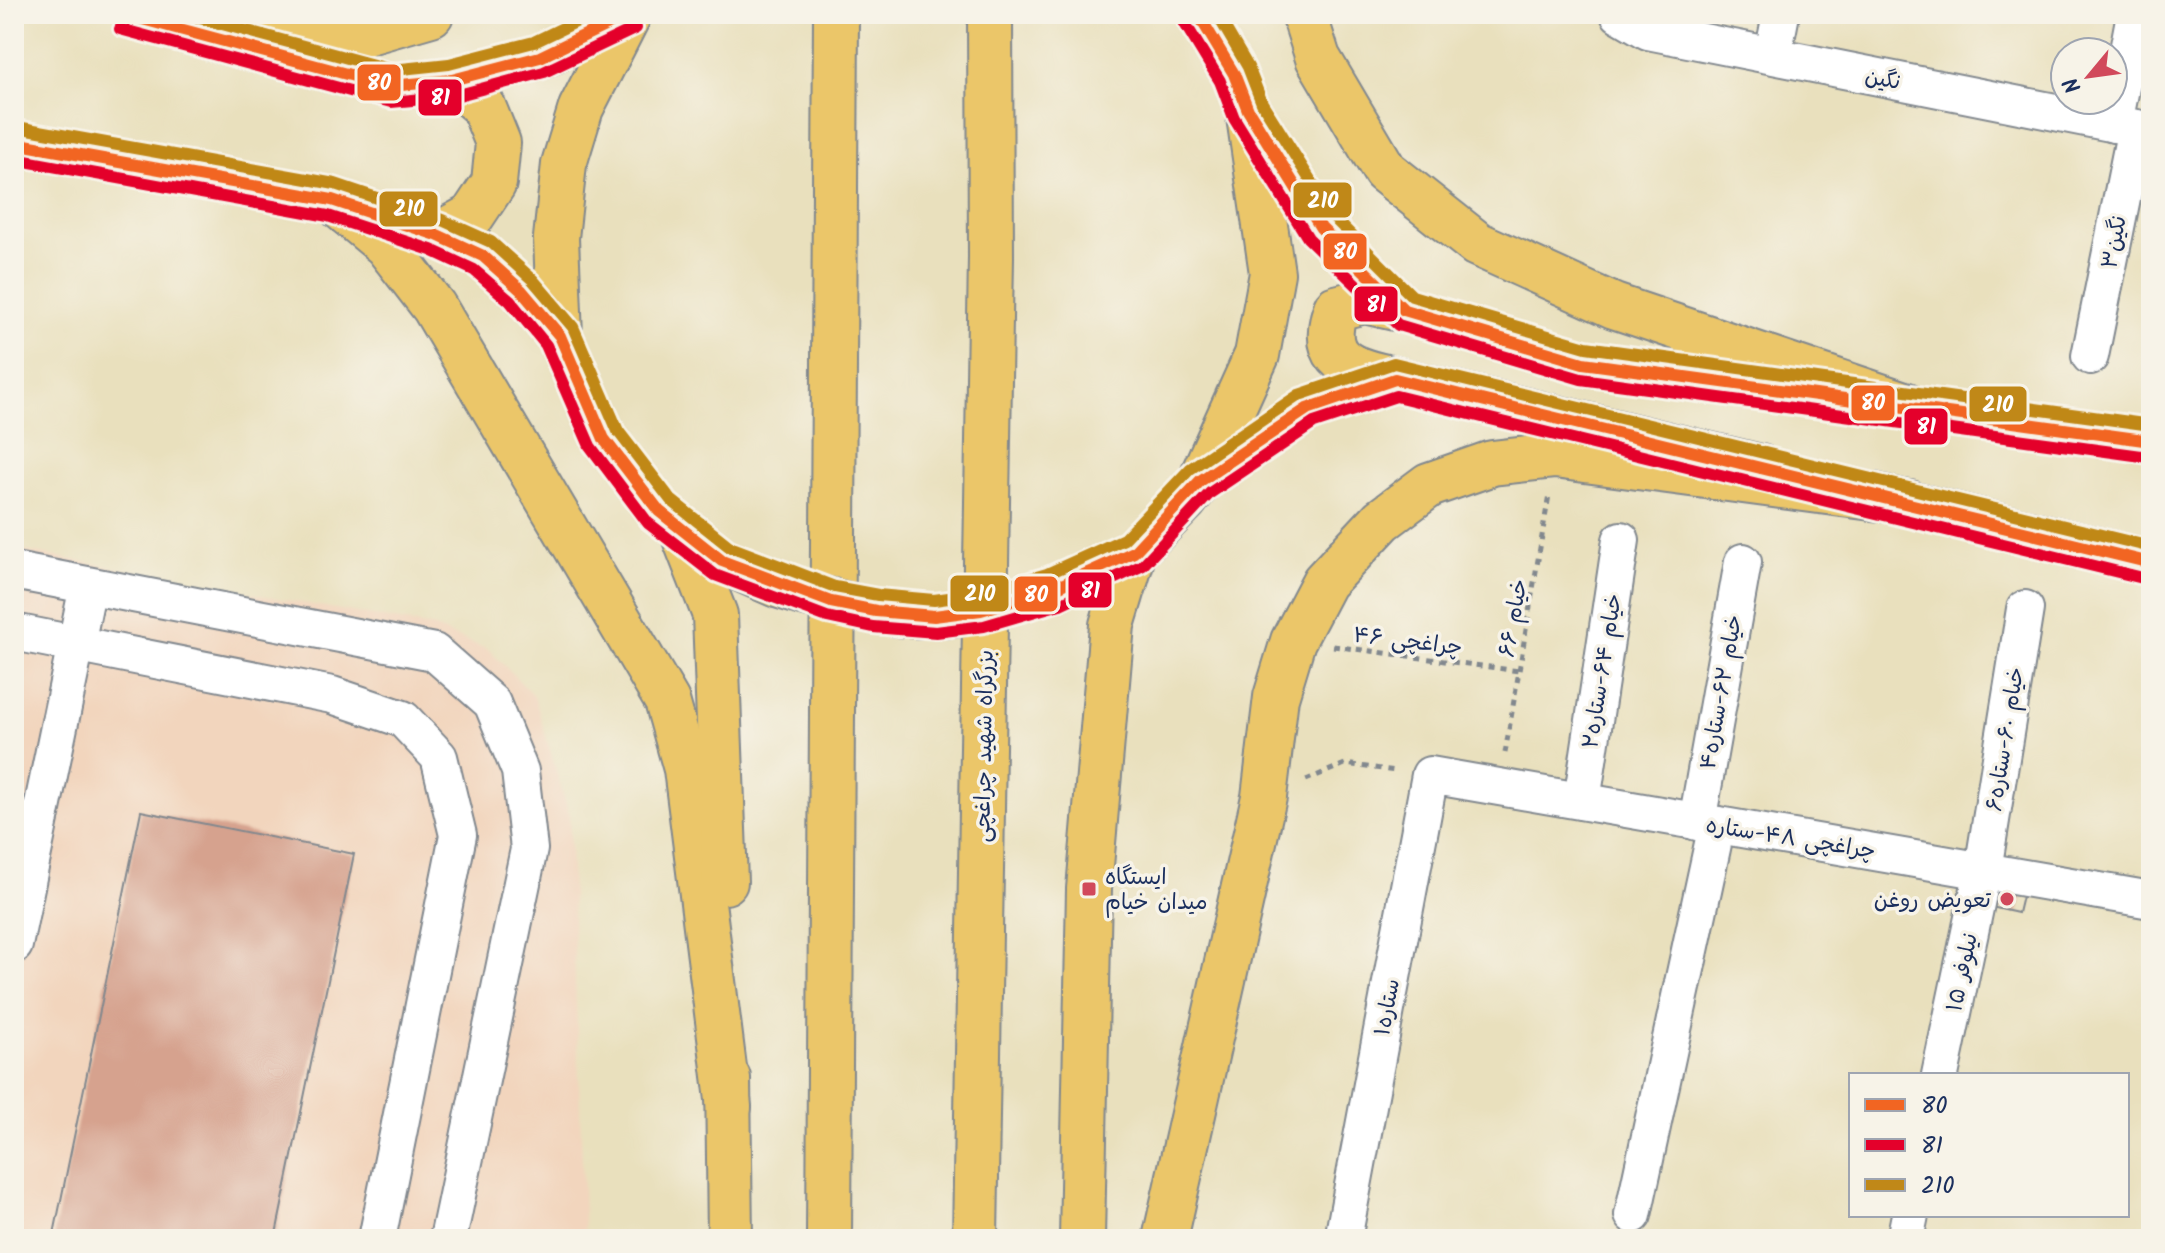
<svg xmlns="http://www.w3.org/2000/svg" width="2165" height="1253" viewBox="0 0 2165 1253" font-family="Kalam,'Playpen Sans Arabic',sans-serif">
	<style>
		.built { fill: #f2d5bd }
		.building { fill: #d6a28e }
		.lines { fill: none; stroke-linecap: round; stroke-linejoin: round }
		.minor-casing { stroke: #82888e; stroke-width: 40 }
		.major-casing { stroke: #82888e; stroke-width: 48 }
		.highway-casing { stroke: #82888e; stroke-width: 48 }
		.path { stroke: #82888e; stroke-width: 5; stroke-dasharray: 6 6; stroke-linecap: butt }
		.minor { stroke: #fff; stroke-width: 36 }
		.major { stroke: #ebc669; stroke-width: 44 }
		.highway { stroke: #ebc669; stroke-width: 44 }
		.major-bridge-casing { stroke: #82888e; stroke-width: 48; stroke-linecap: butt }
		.major-bridge { stroke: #ebc669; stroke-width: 44 }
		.bus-1-casing { stroke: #f7f3e8; stroke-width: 18 }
		.bus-2-casing { stroke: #f7f3e8; stroke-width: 18 }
		.bus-3-casing { stroke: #f7f3e8; stroke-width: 18 }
		.bus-1 { stroke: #f26522; stroke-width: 12 }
		.bus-2 { stroke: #e4002b; stroke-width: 12 }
		.bus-3 { stroke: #c08818; stroke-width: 12 }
		.poi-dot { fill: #d1495b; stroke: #f7f3e8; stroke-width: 3 }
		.labels { text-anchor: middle; stroke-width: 7; stroke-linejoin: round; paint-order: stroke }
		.street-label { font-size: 22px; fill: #1b2f5e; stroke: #f7f3e8 }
		.poi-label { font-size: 22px; fill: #1b2f5e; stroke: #f7f3e8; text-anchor: start }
		.line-badge { stroke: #f7f3e8; stroke-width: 3 }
		.badge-label { font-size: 22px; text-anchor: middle; font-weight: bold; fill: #fff }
	</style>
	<rect width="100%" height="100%" fill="#f7f3e8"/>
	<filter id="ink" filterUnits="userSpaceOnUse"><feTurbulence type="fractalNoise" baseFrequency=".0125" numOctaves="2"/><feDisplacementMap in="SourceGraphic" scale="16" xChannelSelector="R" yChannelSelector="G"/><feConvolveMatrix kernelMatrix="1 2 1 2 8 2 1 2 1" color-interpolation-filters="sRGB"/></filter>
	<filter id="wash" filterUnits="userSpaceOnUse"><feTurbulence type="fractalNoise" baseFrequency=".006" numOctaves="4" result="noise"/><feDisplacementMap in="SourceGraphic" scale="32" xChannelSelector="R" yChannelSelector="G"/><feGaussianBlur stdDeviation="1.8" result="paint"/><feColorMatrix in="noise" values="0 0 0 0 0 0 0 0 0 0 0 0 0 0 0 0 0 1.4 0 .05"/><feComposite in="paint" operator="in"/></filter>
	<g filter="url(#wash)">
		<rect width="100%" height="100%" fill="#e9e0bd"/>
		<polygon class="built" points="14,549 432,627 489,650 534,696 569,814 585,1239 14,1239"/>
		<g id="blocks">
			<g class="building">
				<polygon points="141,811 354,854 275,1239 53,1239"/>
				<polygon points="1996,886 2023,892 2018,913 1991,907"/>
			</g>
		</g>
	</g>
	<g filter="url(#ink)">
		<use href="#blocks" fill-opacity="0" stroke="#82888e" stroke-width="2"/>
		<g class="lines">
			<defs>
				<g id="minor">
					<polyline points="1619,14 1648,31 2151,131"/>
					<polyline points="1773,55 1781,14"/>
					<polyline points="2114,124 2135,14"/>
					<polyline points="2090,356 2136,128"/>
					<polyline points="14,571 434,652 492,703 520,771 529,849 448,1239"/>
					<polyline points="14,632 332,695 403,719 439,757 458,835 377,1239"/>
					<polyline points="1582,801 1621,540"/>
					<polyline points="1697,822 1743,562"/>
					<polyline points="14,945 88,586"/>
					<polyline points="1940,1075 1983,870 2025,609"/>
					<polyline points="1633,1215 1717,825"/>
					<polyline points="1343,1239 1430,775 2151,900"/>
					<polyline points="1905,1239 1910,1215"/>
				</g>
				<g id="major">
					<polyline points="629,14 581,108 564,164 556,238 560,336 604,439 659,511 722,561 777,585"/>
					<polyline points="183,30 391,86 452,80 540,57 626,18"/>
					<polyline points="1248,110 1321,228 1404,310 1583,363 2151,441"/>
					<polyline points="14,143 332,200 437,235 483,256 521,290 560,336"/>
					<polyline points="437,235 472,216 494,183 498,143 483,106 452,80"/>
					<path d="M 1395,379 C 1352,370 1317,362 1336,308 L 1365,301 L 1404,310"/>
					<polyline points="1200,481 1307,409 1395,379 1761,467"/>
					<polyline points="1874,495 2151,563"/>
					<polyline points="1053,589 1134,552 1185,500 1200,481 1257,355 1272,273 1248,110 1234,74 1198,14"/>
				</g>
				<g id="highway">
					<polyline points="142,14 358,35 431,14"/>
					<polyline points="1304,14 1318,58 1385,171 1477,244 1614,306 1907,405"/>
					<polyline points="332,200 386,245 434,307 667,701 686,769 729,1107"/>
					<polyline points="682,531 715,615 725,882"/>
					<polyline points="728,1078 730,1239"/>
					<polyline points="829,1239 836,14"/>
					<polyline points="975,1239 991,257 990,14"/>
					<polyline points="1082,1239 1089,889 1112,625 1134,552"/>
					<polyline points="1165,1239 1264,797 1276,697 1293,641 1324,582 1382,520 1429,485 1492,463 1555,456 1910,503"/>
				</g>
			</defs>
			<use href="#minor" class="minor-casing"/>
			<use href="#major" class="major-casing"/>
			<use href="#highway" class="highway-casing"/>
			<g class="path">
				<polyline points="1333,646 1519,671"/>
				<polyline points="1505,753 1549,495"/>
				<polyline points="1306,780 1345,764 1396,771"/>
			</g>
			<use href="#minor" class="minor"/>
			<use href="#major" class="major"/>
			<use href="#highway" class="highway"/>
			<defs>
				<path id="major-bridge" d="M 777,585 C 828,601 880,616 933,616 C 974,616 1014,600 1053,589"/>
			</defs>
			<use href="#major-bridge" class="major-bridge-casing"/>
			<use href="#major-bridge" class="major-bridge"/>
			<defs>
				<g id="bus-1">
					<polyline points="124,14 391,86 452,80 540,57 629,14"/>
					<polyline points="1198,14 1234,74 1248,110 1321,228 1404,310 1583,363 2151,441"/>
					<polyline points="14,143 332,200 437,235 483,256 521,290 560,336 604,439 659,511 722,561 831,602 876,611 934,616 981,610 1053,589 1134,552 1200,481 1307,409 1395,379 2151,563"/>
				</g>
				<g id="bus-2">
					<polyline points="1184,22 1220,81 1234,118 1308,238 1398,325 1581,379 2149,457"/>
					<polyline points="120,29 391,102 455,96 544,72 636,28"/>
					<polyline points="14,159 328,216 431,250 474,270 510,301 546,345 590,446 648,523 715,575 827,617 873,627 936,632 984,626 1060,604 1143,565 1210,493 1314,423 1396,396 2147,579"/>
				</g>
				<g id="bus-3">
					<polyline points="185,14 392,70 449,64 534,42 592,14"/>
					<polyline points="1217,14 1248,67 1262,103 1334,218 1412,296 1586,347 2151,425"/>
					<polyline points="17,127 335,184 442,220 491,242 533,280 573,327 618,431 671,500 730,547 835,587 878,595 934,600 978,594 1047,574 1124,539 1190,469 1299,395 1394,363 2151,547"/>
				</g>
			</defs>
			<use href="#bus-1" class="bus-1-casing"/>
			<use href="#bus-2" class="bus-2-casing"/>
			<use href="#bus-3" class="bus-3-casing"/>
			<use href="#bus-1" class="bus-1"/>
			<use href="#bus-2" class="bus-2"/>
			<use href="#bus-3" class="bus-3"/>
		</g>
	</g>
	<g class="poi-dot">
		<rect x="1081" y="881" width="16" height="16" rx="4"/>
		<circle cx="2007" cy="899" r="8"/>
	</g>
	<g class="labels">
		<g class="street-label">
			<text transform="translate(1883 78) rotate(11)" y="8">نگین</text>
			<text transform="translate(2113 242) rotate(-79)" y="8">نگین۳</text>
			<text transform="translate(1512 618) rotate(-80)" y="8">خیام ۶۶</text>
			<text transform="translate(1408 640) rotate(7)" y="8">چراغچی ۴۶</text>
			<text transform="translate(1601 671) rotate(-81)" y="8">خیام ۶۴-ستاره۲</text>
			<text transform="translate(1720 692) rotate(-80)" y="8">خیام ۶۲-ستاره۴</text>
			<text transform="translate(2004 739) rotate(-81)" y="8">خیام ۶۰-ستاره۶</text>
			<text transform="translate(983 746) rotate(-89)" y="8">بزرگراه شهید چراغچی</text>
			<text transform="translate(1791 837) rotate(9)" y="8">چراغچی ۴۸-ستاره</text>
			<text transform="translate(1961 972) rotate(-78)" y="8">نیلوفر ۱۵</text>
			<text transform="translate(1386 1007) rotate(-79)" y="8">ستاره۱</text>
		</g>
		<g class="poi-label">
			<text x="1105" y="884">ایستگاه<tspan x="1105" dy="25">میدان خیام</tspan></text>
			<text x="1991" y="907" text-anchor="end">تعویض روغن</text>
		</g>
	</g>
	<g class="line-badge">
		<rect x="356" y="63" width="46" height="39" rx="8" fill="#f26522"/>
		<rect x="417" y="78" width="46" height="39" rx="8" fill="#e4002b"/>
		<rect x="1292" y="181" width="61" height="38" rx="8" fill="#c08818"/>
		<rect x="378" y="190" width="61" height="38" rx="8" fill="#c08818"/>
		<rect x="1322" y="232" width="46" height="39" rx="8" fill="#f26522"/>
		<rect x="1353" y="285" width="46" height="38" rx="8" fill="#e4002b"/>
		<rect x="1850" y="384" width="46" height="38" rx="8" fill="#f26522"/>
		<rect x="1968" y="385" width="60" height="38" rx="8" fill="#c08818"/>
		<rect x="1903" y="407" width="46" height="39" rx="8" fill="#e4002b"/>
		<rect x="1067" y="571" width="46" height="38" rx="8" fill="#e4002b"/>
		<rect x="949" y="574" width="61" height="39" rx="8" fill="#c08818"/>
		<rect x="1013" y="575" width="46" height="38" rx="8" fill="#f26522"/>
	</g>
	<g class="badge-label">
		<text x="379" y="90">80</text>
		<text x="440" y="105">81</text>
		<text x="1323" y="208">210</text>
		<text x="409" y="216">210</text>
		<text x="1345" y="259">80</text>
		<text x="1376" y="312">81</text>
		<text x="1873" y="410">80</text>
		<text x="1998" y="412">210</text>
		<text x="1926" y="434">81</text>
		<text x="1090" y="598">81</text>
		<text x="980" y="601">210</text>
		<text x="1036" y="602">80</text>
	</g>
	<rect width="2165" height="1253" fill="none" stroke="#f7f3e8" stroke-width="48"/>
	<rect x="1849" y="1073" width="280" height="144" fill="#f7f3e8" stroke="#9fa5b1" stroke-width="2"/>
	<rect x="1865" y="1099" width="40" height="12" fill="#f26522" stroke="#9fa5b1" stroke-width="2"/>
	<text x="1921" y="1113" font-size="24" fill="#1b2f5e">80</text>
	<rect x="1865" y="1139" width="40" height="12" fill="#e4002b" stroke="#9fa5b1" stroke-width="2"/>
	<text x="1921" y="1153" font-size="24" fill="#1b2f5e">81</text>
	<rect x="1865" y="1179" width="40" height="12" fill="#c08818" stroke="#9fa5b1" stroke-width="2"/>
	<text x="1921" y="1193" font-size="24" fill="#1b2f5e">210</text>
	<g transform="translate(2089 76) rotate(241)"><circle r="38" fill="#f7f3e8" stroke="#9fa5b1" stroke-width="2"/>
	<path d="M0-6L14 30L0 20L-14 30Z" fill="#d1495b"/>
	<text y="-12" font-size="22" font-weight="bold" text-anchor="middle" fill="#1b2f5e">N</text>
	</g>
</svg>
